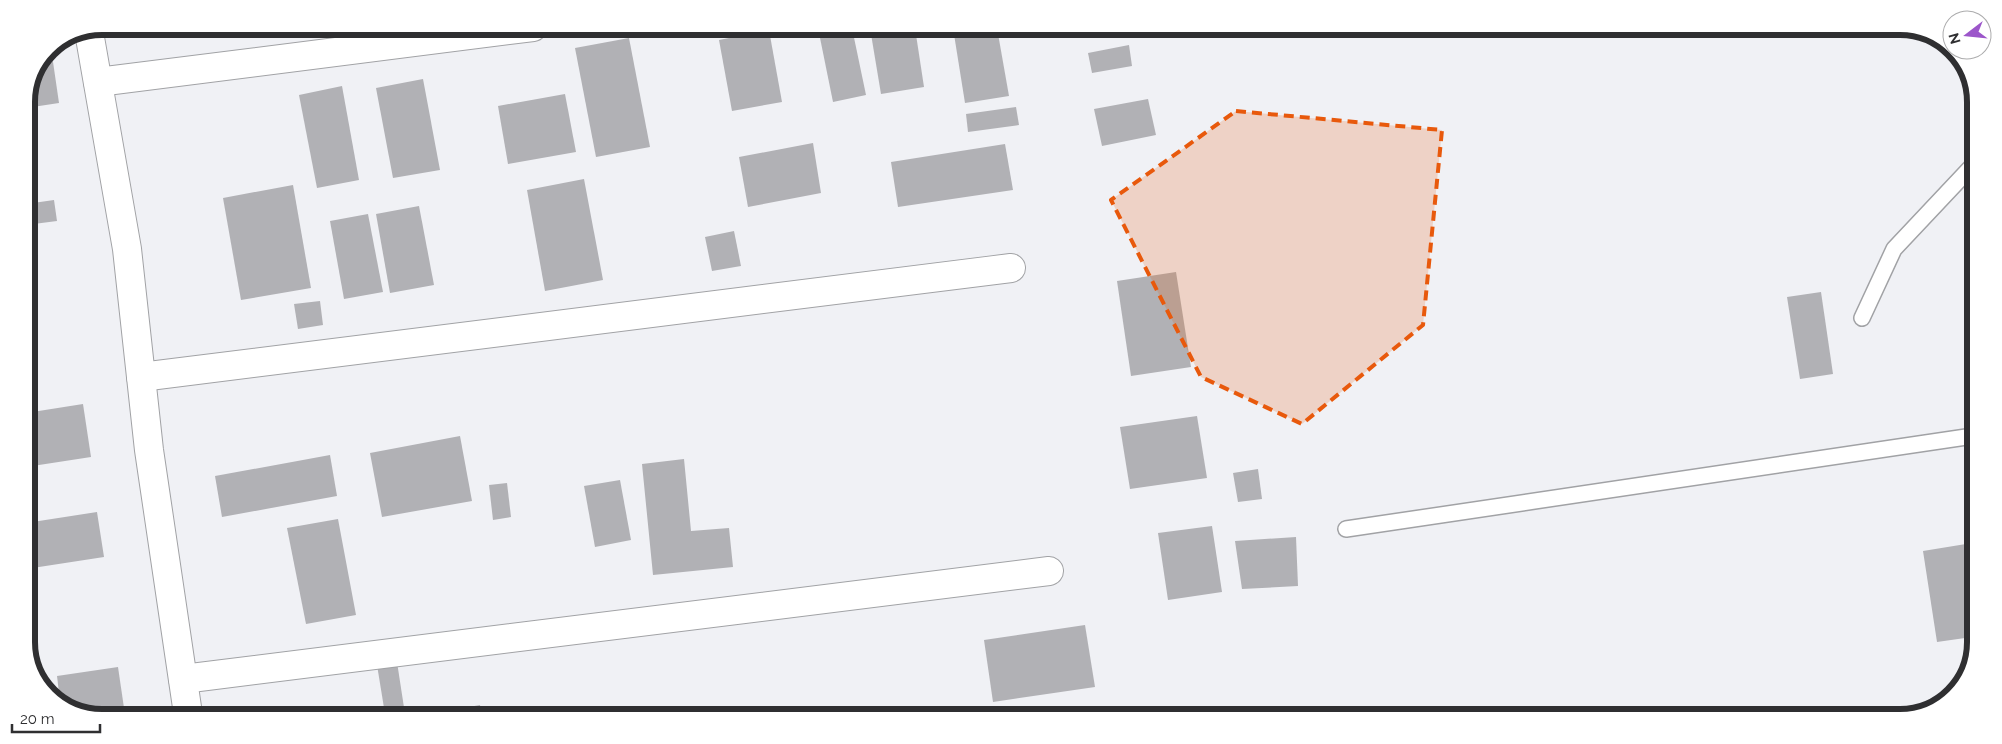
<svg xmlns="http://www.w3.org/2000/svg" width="2002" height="744" viewBox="0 0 2002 744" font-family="Raleway,sans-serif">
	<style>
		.building { fill: #b1b1b5 }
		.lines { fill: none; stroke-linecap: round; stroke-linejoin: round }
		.lane-casing { stroke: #a1a2a5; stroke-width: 18 }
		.street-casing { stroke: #a1a2a5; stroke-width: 30 }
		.lane { stroke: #fff; stroke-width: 15 }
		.street { stroke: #fff; stroke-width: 28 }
		.marked { fill: #e8590c; fill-opacity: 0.2; stroke: #e8590c; stroke-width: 4; stroke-dasharray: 10 6; stroke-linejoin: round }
		.rim { fill: none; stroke: #2f2f31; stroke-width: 6 }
	</style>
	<rect width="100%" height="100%" fill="#f0f1f5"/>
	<g class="building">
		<polygon points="818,28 852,28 866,95 833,102"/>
		<polygon points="870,28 915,28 924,87 881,94"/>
		<polygon points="953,28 997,28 1009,96 965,103"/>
		<polygon points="769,30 782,102 732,111 719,40"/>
		<polygon points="629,38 650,147 596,157 575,48"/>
		<polygon points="1129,45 1132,66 1092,73 1088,53"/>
		<polygon points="52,55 59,103 26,108 26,98 45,56"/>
		<polygon points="423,79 440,170 393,178 376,88"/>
		<polygon points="342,86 359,180 317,188 299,95"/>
		<polygon points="565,94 576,152 508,164 498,106"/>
		<polygon points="1148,99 1156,135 1102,146 1094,109"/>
		<polygon points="1016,107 1019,125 968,132 966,114"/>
		<polygon points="813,143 821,193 748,207 739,157"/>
		<polygon points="1005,144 1013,190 898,207 891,162"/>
		<polygon points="584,179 603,280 545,291 527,190"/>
		<polygon points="293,185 311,288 241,300 223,198"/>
		<polygon points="54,200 57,221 26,225 26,204"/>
		<polygon points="419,206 434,285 390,293 376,214"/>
		<polygon points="368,214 383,292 344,299 330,221"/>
		<polygon points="734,231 741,266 712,271 705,237"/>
		<polygon points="1176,272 1191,367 1131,376 1117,281"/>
		<polygon points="1821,292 1833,374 1800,379 1787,297"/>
		<polygon points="320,301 323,325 298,329 294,304"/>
		<polygon points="83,404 91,457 26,467 26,413"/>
		<polygon points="1197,416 1207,478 1130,489 1120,427"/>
		<polygon points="460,436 472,501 382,517 370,453"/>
		<polygon points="330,455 337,496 222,517 215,476"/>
		<polygon points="684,459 691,531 729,528 733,567 653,575 642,464"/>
		<polygon points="1258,469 1262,499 1238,502 1233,473"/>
		<polygon points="620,480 631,540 595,547 584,486"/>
		<polygon points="507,483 511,517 493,520 489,485"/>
		<polygon points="97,512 104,557 26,569 26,523"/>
		<polygon points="338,519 356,615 306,624 287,528"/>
		<polygon points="1212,526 1222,592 1168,600 1158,533"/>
		<polygon points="1296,537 1298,586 1242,589 1235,541"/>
		<polygon points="1972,543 1972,637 1937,642 1923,551"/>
		<polygon points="1085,625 1095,687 993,702 984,640"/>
		<polygon points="397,662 405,714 385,714 377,665"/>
		<polygon points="118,667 124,708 78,714 60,701 57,676"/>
		<polygon points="480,705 482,715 435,714 435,713"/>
	</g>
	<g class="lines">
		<defs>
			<g id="lane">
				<polyline points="1862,318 1894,249 1975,163"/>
				<polyline points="1346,529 1973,436"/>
			</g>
			<g id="street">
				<polyline points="89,32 127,249 149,450 188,714"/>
				<polyline points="98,82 533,27"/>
				<polyline points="141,377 1011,268"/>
				<polyline points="183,679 1049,571"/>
			</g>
		</defs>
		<use href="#lane" class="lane-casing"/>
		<use href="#street" class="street-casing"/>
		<use href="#lane" class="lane"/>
		<use href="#street" class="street"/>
	</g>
	<path class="marked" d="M 1236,111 L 1442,130 L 1423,325 L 1302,424 L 1201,377 L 1111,200 Z"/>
	<path d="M0 0H2002V744H0ZM102 35H1900A67 67 0 0 1 1967 102V642A67 67 0 0 1 1900 709H102A67 67 0 0 1 35 642V102A67 67 0 0 1 102 35Z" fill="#fff" fill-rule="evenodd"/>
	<path class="rim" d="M102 35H1900A67 67 0 0 1 1967 102V642A67 67 0 0 1 1900 709H102A67 67 0 0 1 35 642V102A67 67 0 0 1 102 35Z"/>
	<g transform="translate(1967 35) rotate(254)"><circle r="24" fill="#ffffff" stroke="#acacad"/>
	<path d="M0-4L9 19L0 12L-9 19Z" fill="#9c56ca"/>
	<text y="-8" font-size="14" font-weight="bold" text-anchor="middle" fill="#2f2f31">N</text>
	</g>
	<path d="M12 724v8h88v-8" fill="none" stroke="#2f2f31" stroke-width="2.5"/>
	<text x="20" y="724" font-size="15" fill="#2f2f31" stroke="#ffffff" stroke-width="4" paint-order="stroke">20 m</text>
</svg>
